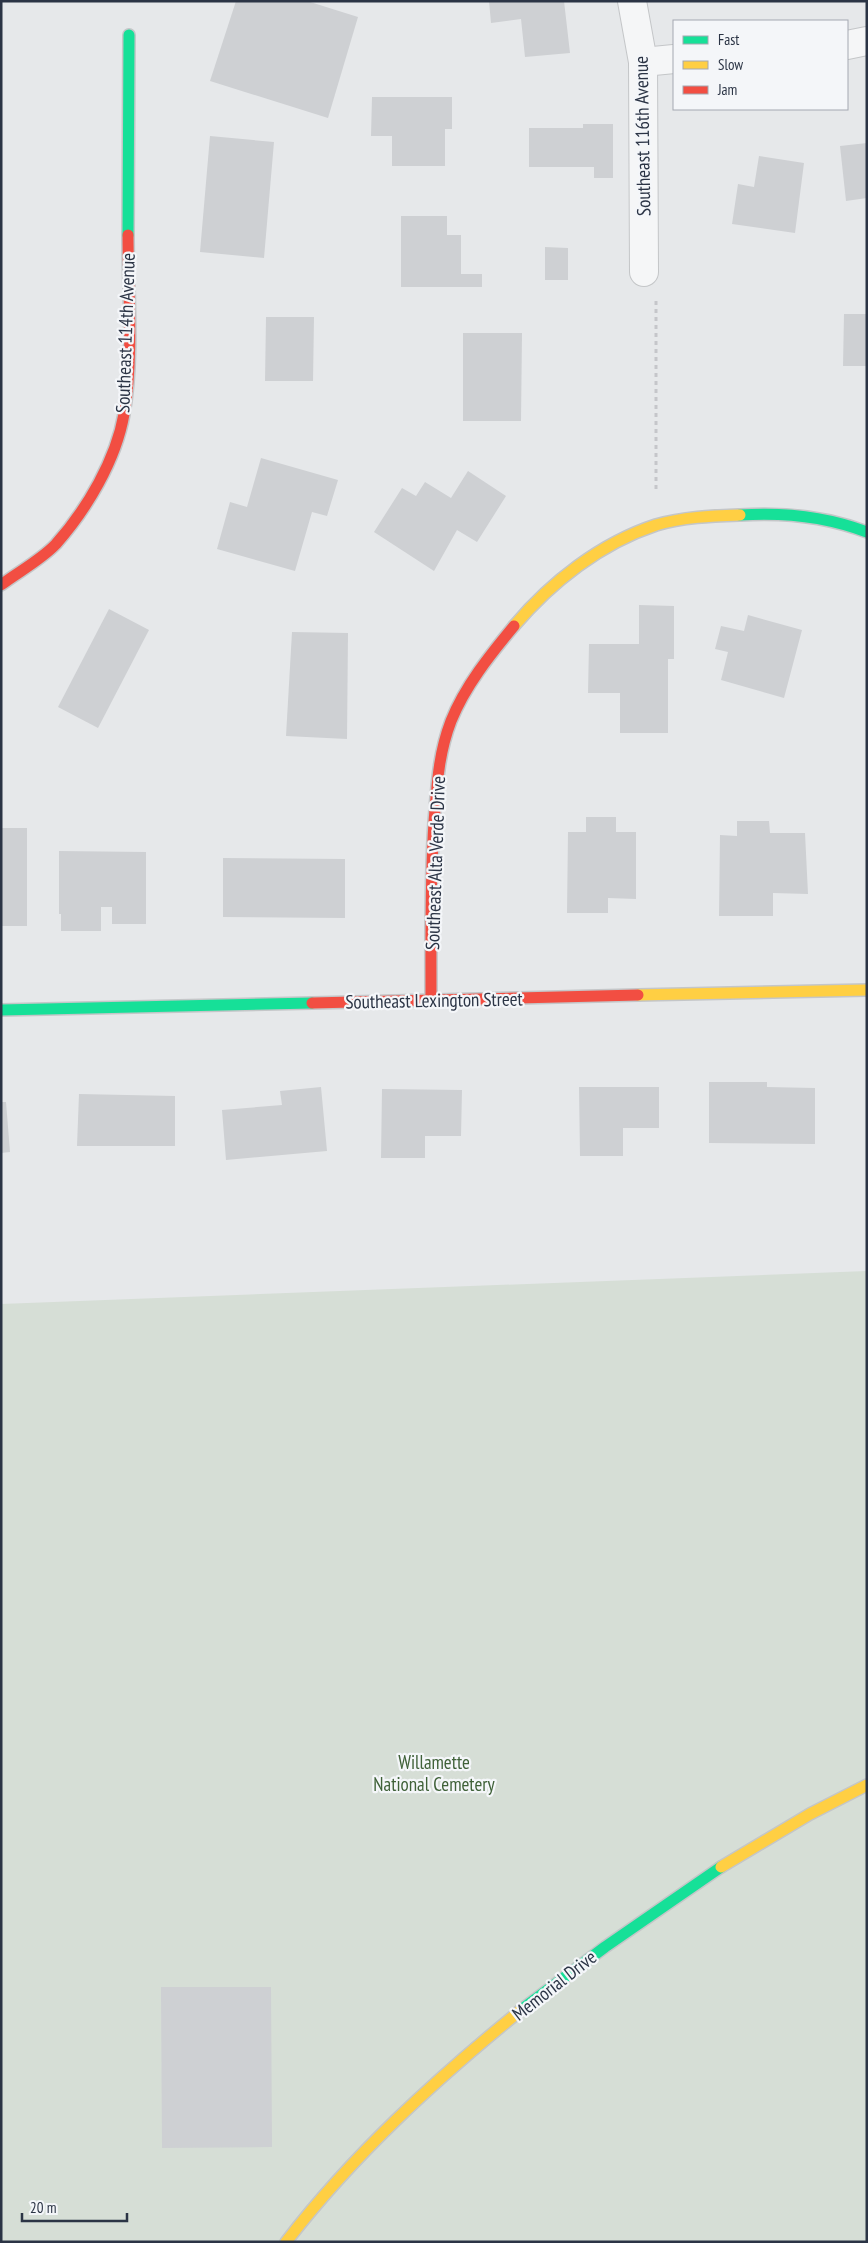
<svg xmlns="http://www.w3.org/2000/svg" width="868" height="2243" viewBox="0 0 868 2243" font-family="'PT Sans Narrow',sans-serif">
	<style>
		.green { fill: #d6ded6 }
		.building { fill: #ced0d3 }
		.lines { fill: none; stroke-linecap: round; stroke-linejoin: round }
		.street-casing { stroke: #c4c6c8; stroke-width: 30 }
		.fast-casing { stroke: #c4c6c8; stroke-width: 14 }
		.slow-casing { stroke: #c4c6c8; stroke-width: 14 }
		.jam-casing { stroke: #c4c6c8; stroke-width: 14 }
		.path { stroke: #c5c6ca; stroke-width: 3; stroke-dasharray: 4 4; stroke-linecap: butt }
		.street { stroke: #f5f6f7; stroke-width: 28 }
		.fast { stroke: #16e098; stroke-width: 11 }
		.slow { stroke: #ffcf43; stroke-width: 11 }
		.jam { stroke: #f24e42; stroke-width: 11 }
		.labels { text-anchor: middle; stroke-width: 4.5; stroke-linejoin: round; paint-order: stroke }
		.street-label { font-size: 19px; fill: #2b3445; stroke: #f4f6f9 }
		.park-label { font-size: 19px; fill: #3f6138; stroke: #f4f6f9 }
	</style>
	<rect width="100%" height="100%" fill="#e6e8ea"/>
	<polygon class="green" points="867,1271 867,2242 1,2242 1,1304"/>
	<g class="building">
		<polygon points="236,1 307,1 358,17 328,118 210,81"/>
		<polygon points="489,1 564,1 570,53 525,57 521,19 491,23"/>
		<polygon points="372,97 452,97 452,129 445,129 445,166 392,166 392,136 371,136"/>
		<polygon points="583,124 613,124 613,178 594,178 594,167 529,167 529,128 583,128"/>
		<polygon points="210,136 274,142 264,258 200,252"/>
		<polygon points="867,143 867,198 846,201 840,146"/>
		<polygon points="759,156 804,163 795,233 732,224 738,184 754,187"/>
		<polygon points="401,216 447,216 447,235 461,235 461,274 482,274 482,287 401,287"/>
		<polygon points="545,247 568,248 568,280 545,280"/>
		<polygon points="844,314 867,314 867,366 843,366"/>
		<polygon points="266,317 314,317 313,381 265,381"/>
		<polygon points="463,333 522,333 521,421 463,421"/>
		<polygon points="261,458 338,480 327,516 312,512 295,571 217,549 230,502 247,507"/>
		<polygon points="468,471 506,496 477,542 457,530 434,571 374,532 402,488 416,496 425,482 451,498"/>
		<polygon points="639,605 674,606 674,659 668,659 668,733 620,733 620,693 588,693 589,644 639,644"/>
		<polygon points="109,609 149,630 98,728 58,707"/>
		<polygon points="748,615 802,630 784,698 721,680 728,652 715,649 721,626 744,631"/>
		<polygon points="292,632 348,633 347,739 286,736"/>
		<polygon points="586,817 616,817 616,832 636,832 636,899 608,898 608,913 567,913 568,832 586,832"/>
		<polygon points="737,821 769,821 770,833 805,833 808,894 773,893 773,916 719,916 720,835 737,836"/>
		<rect x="1" y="828" width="26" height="98"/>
		<polygon points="59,851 146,852 146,924 112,924 112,907 101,907 101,931 61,931 61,914 59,914"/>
		<polygon points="223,858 345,859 345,918 223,917"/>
		<polygon points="709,1082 767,1082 767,1087 815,1088 815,1144 709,1143"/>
		<polygon points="321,1087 327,1151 226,1160 222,1110 282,1105 280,1091"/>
		<polygon points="579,1087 659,1087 659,1128 623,1128 623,1156 580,1156"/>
		<polygon points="382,1089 462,1090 461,1136 425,1136 425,1158 381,1158"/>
		<polygon points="79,1094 175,1096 175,1146 77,1146"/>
		<polygon points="1,1102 6,1102 10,1152 1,1153"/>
		<polygon points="161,1987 271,1987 272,2147 162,2148"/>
	</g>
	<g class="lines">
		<defs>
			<g id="street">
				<polyline points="632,1 643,62 644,272"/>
				<polyline points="847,45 867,41"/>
				<polyline points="643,62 674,59"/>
			</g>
			<g id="fast">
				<polyline points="128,235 129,35"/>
				<path d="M 740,515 C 784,512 825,516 867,532"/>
				<polyline points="1,1010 312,1003"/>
				<polyline points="521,2010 605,1947 721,1867"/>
			</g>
			<g id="slow">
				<path d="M 514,626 C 551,582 601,543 656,525 C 683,517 712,516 740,515"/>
				<polyline points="638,995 867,990"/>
				<polyline points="721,1867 810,1814 867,1785"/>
				<path d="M 286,2242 C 353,2155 435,2080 521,2010"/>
			</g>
			<g id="jam">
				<path d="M 1,585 C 18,572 41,560 56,544 C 87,509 116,460 124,414 C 134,357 128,292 128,235"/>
				<path d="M 431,1001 C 431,941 430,881 434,822 C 437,786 438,755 451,721 C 465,686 490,655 514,626"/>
				<polyline points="312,1003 638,995"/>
			</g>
		</defs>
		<use href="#street" class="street-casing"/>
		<use href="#fast" class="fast-casing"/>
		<use href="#slow" class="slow-casing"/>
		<use href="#jam" class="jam-casing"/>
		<polyline class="path" points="656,301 656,492"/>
		<use href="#street" class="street"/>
		<use href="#fast" class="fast"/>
		<use href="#slow" class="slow"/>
		<use href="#jam" class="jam"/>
	</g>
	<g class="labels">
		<g class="street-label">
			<text transform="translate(642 136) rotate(-91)" y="7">Southeast 116th Avenue</text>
			<text transform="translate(125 333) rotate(-88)" y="7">Southeast 114th Avenue</text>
			<text transform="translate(435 863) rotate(-88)" y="7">Southeast Alta Verde Drive</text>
			<text transform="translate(434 1000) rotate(-1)" y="7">Southeast Lexington Street</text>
			<text transform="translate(554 1985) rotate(-38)" y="7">Memorial Drive</text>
		</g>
		<g class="park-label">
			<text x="434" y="1769">Willamette<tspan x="434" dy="22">National Cemetery</tspan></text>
		</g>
	</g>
	<rect width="868" height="2243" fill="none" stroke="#2b3445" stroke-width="5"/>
	<rect x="673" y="20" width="175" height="90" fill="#f4f6f9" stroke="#a4a8b1"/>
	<rect x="683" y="36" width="25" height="8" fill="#16e098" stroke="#a4a8b1"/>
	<text x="718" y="45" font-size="15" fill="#2b3445">Fast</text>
	<rect x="683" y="61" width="25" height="8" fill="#ffcf43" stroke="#a4a8b1"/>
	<text x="718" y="70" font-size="15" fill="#2b3445">Slow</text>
	<rect x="683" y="86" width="25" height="8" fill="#f24e42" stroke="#a4a8b1"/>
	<text x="718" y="95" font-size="15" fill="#2b3445">Jam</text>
	<path d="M22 2213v8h105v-8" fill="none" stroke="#2b3445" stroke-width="2.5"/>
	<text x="30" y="2213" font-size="15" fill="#2b3445" stroke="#f4f6f9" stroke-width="4" paint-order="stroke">20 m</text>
</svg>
